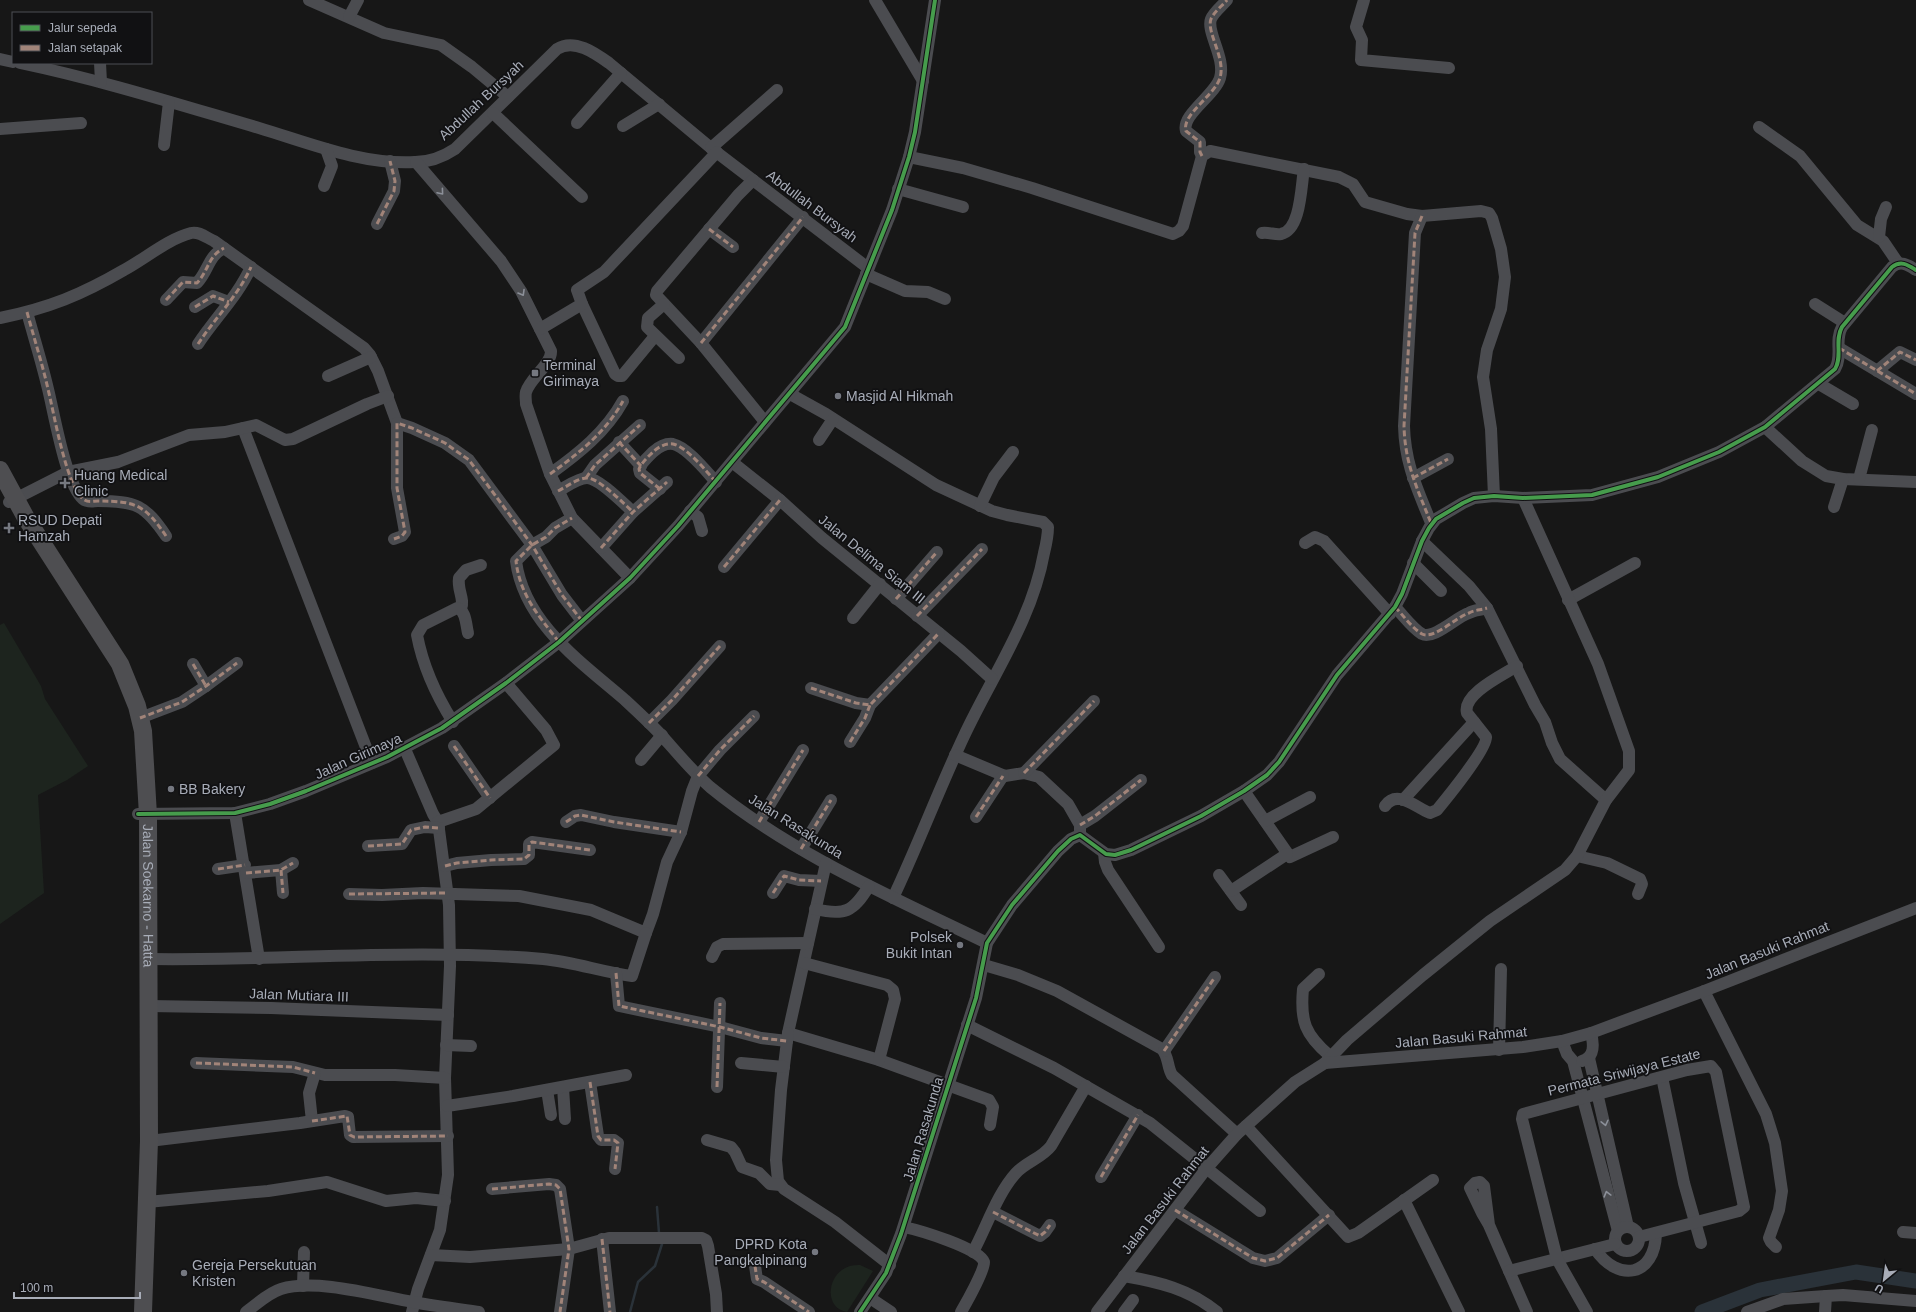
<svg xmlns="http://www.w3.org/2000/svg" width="1916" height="1312" viewBox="0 0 1916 1312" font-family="Arial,sans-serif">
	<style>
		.green { fill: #1d241e }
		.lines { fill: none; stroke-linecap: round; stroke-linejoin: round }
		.stream { stroke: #2a3239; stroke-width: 2.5 }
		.river { stroke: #2a3239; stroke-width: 15 }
		.minor { stroke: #4b4c50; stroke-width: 12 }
		.highway { stroke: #4e4e51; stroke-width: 18 }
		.quiet { stroke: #a18479; stroke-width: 3; stroke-dasharray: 6 3; stroke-linecap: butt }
		.cycleway-casing { stroke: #111113; stroke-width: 6 }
		.cycleway { stroke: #469c4c; stroke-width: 4 }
		.oneway { stroke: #8c9099 }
		.poi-dot { fill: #757880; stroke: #111113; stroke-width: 1.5 }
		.labels { text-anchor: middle; stroke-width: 3.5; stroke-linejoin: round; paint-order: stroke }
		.street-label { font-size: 14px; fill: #a8adb8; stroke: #111113 }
		.poi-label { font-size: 14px; fill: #a8adb8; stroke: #111113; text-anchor: start }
	</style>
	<rect width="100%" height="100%" fill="#171717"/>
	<g class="green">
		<polygon points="4,623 41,686 45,699 88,766 67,780 38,795 44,893 0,924 0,625"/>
		<path d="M 860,1265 L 873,1271 L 847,1312 C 820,1308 828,1263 860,1265 Z"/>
	</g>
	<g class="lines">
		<g class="stream">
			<polyline points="657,1207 659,1233"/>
			<polyline points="630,1312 638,1282 655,1266 662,1244"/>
		</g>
		<polyline class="river" points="1702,1312 1760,1290 1856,1272 1916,1281"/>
		<g class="minor">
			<polyline points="309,0 384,33 441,45 472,67 508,97"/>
			<polyline points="875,0 923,81"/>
			<polyline points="1364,0 1356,27 1362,40 1361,60 1449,68"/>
			<polyline points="349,17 358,0"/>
			<polyline points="0,59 13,62"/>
			<path d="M 20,63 C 101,80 180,105 259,128 C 309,143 362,165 415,162 C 429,162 443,157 455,149 L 557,49 C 574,38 595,53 609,63 L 711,148 L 868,268"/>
			<polyline points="100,63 101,82"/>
			<polyline points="493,113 582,197"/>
			<polyline points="577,123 621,73"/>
			<polyline points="623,126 659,104"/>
			<polyline points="1759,127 1800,156 1857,225 1883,241 1898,263"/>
			<polyline points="0,129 81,123"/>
			<polyline points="164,145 169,102"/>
			<polyline points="711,148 777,90"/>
			<path d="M 1202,156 L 1200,152 L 1200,142 L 1186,131 C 1181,115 1215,95 1220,78 C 1226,58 1206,32 1211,19 C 1214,12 1222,6 1227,0"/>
			<polyline points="909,157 963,168 1032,188 1173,234 1179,231 1183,226 1202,156 1210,151 1339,177 1353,184 1365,202 1407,214 1422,216 1481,211 1489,213 1492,218 1501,249 1505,277 1501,309 1487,350 1483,377 1491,429 1494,496"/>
			<path d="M 416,162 L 501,261 L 521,291 L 551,351 C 552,364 530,378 526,392 C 525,396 526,400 526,404 L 550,474 L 572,518 L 630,578"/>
			<polyline points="753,180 738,195 657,291 656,295 701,343 765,422"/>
			<polyline points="324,186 332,166 326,149"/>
			<polyline points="898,189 963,207"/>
			<path d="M 1422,216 L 1415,233 L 1404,426 C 1405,464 1417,488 1431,523"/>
			<polyline points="377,224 394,191 395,181 390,161"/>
			<polyline points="709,229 733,247"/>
			<path d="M 1262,233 C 1269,232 1275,235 1281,234 C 1301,230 1301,186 1304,169"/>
			<polyline points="1879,237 1881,219 1886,207"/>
			<polyline points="866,274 905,291 928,292 945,299"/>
			<path d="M 166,300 L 183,282 L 197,283 C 209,270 208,256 224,248"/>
			<polyline points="582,304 615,374 618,376 622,376 655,336"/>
			<polyline points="664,304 648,318 647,327 679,358"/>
			<polyline points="1815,304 1845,323"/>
			<polyline points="195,307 213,296 229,302"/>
			<path d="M 27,312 C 34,338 42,363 48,389 C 54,413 66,485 83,499 C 88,503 93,501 98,501 C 136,501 145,505 166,536"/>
			<path d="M 0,318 C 49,308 81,295 124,270 C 146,258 168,239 191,233 C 199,231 207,238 214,241 L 364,348 L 370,355 L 378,371 L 397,423 L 397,488 L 405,532 L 402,536 L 394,539"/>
			<polyline points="540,329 582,304 577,290 604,272 717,152"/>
			<polyline points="701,343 803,217"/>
			<path d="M 198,344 C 215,318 238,296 251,267"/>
			<polyline points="1839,348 1916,394"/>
			<polyline points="1877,371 1900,352 1916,360"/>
			<polyline points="328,376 371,357"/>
			<polyline points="1819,384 1853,404"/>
			<path d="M 790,394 L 826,414 L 936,485 L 992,511 L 1007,515 L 1043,522 L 1048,527 C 1048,536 1046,545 1044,553 C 1032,620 992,676 964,736 C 939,789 918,845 893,898"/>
			<polyline points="397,423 412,428 445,443 469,460 532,545 562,595 582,621"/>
			<polyline points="1765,427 1802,461 1826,476 1843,479 1916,482"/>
			<polyline points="243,428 372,763"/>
			<polyline points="819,440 833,419"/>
			<polyline points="619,442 641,466"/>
			<polyline points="732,462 780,500 822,538 961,651 992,679"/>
			<path d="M 550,474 C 578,454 606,432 623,401"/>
			<polyline points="586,478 595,465 640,425"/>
			<polyline points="1413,478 1448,459"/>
			<polyline points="1859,479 1872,430"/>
			<path d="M 660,489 L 640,473 L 639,469 C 642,462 648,457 653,452 C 658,447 666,443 673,444 C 687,447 706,471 716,482"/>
			<path d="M 558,491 C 566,487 578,478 587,478 C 599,478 624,504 633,512"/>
			<polyline points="9,502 68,472 118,462 189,435 225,432 256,425 285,440 293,439 367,404 388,396"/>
			<polyline points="980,506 994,477 1013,452"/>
			<polyline points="1834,507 1843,479"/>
			<polyline points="690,511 698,517 702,531"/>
			<path d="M 572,518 L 555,528 L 546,537 L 532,545 L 516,561 C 524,623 581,662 625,700 C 638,712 651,724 663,737 C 678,754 693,772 710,787 C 792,854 892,897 987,943"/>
			<polyline points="1422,541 1469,586 1487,608 1535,705 1545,722 1552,743 1560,759 1606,800"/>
			<polyline points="1305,543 1315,537 1324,541 1390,614"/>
			<polyline points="601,548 633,512 667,482"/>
			<polyline points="1413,563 1441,591"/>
			<polyline points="724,567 780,500"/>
			<polyline points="896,599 937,552"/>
			<polyline points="1568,600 1635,563"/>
			<path d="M 1395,607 C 1403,615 1412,628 1422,634 C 1434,640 1456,617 1469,613 C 1474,610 1481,610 1487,608"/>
			<path d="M 461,609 C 465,599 457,590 459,578 L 466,570 L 481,565"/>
			<polyline points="917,616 982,549"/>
			<polyline points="853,618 880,584"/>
			<polyline points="193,664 206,686"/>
			<polyline points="811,688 856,703 870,705 939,633"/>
			<polyline points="140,718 182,702 206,686 237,663"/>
			<path d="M 453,722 C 436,695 423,667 417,635 L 423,625 L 457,608 C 466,610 466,625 468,633"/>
			<polyline points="649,723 672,700 720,646"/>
			<polyline points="850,742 865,718 870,705"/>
			<polyline points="454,746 490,798"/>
			<polyline points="405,749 433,814 438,822 449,905 450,966 445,1078 448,1175 440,1230 418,1289 412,1312"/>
			<polyline points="955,755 1005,776 1024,773 1039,777 1068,804 1080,825 1080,835"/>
			<polyline points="641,760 662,735"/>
			<polyline points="1024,773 1094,701"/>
			<polyline points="1244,791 1290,857 1333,837"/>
			<polyline points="1403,800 1474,722"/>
			<path d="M 1385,806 C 1397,789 1415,807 1430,813 L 1437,810 C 1446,799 1488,748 1486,737 L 1467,713 C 1462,694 1503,675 1517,666"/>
			<polyline points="235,813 259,959"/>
			<polyline points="138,814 235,813 270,804 306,791 387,757 442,728 506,683 559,642 630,578 678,526 845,327 892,210 909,157 915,132 935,0"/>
			<polyline points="976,817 1003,776"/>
			<polyline points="1265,821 1310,797"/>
			<polyline points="438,822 476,809 554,745 546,730 506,683"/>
			<polyline points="566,822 575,816 581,815 614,822 681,832"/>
			<polyline points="759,822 803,750"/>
			<polyline points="1080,825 1095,816 1141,780"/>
			<polyline points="368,846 402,844 411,830 425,827 439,828"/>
			<polyline points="801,849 831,800"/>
			<polyline points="1104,853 1105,862 1108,870 1159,947"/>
			<polyline points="1577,856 1607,863 1640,879 1642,884 1638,894"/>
			<polyline points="826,863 788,1033 879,1060 989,1100 993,1107 990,1125"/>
			<polyline points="445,866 457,863 491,860 524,859 529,855 529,844 532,842 590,850"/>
			<polyline points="218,869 245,865"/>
			<polyline points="281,870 283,893"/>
			<polyline points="246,873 281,870 293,863"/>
			<polyline points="1219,875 1241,905"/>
			<polyline points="1231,891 1287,854"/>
			<polyline points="773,893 784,876 799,880 821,881"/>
			<polyline points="349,894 382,895 423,893 519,896 591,910 646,933 653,914 667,862 681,832 692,791 698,776 720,750 754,716"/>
			<path d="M 815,909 C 845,916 853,912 869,886"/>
			<polyline points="712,957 717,947 723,944 808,943"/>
			<path d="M 149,959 C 280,961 412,948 543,959 C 574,962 602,972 632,976 L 646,933"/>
			<polyline points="804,963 887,985 893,990 895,999 879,1060"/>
			<path d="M 984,965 L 1018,975 L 1057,991 L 1162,1049 C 1169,1057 1167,1067 1172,1075 L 1237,1134"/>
			<polyline points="616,973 619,1006 720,1027 761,1038 787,1041"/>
			<path d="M 1319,974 L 1303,989 C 1300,1021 1305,1035 1330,1056"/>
			<polyline points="1704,991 1766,1114 1775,1143 1782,1191 1779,1210 1769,1238 1771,1242 1776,1247"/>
			<polyline points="149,1006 271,1008 448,1015"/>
			<polyline points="967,1025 1054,1068 1150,1123 1260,1211"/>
			<polyline points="788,1033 781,1090 776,1160 778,1181 784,1189 835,1222 890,1265"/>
			<polyline points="1562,1041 1567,1054 1573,1061 1618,1231"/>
			<polyline points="446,1045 471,1046"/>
			<polyline points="1499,1050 1501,969"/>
			<polyline points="1164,1051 1215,977"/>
			<polyline points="1589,1058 1628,1227"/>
			<path d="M 1582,1061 C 1595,1057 1594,1045 1591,1033"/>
			<polyline points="196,1063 293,1067 325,1075 395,1075 445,1078"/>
			<polyline points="741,1063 784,1067"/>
			<polyline points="1325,1063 1347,1040 1423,975 1490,921 1565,870 1577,856 1606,800 1629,770 1629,751 1598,664 1523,498"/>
			<polyline points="1662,1077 1684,1183 1701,1243"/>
			<polyline points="590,1082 598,1136 601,1140 614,1140 618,1143 615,1169"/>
			<polyline points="563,1087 565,1119"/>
			<polyline points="717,1087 720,1003"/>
			<polyline points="547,1090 551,1115"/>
			<polyline points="447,1106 513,1096 626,1075"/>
			<polyline points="312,1121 309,1093 315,1073"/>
			<polyline points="1246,1126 1348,1237 1358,1233 1433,1180"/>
			<polyline points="707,1140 731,1147 735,1152 742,1167 759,1173 770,1184 780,1185"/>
			<polyline points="149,1141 300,1123 345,1116 348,1117 350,1135 353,1137 448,1136"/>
			<polyline points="1101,1177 1138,1115"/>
			<polyline points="492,1189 549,1184 556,1185 560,1189 569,1249 560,1312"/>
			<polyline points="1404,1200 1459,1312"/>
			<polyline points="147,1202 268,1191 327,1182 386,1201 416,1198 445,1201"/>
			<polyline points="1175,1210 1253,1258 1265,1261 1277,1258 1329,1215"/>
			<polyline points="993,1212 1040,1236 1045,1232 1050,1225"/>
			<polyline points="1489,1225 1484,1186 1480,1182 1475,1183 1470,1188 1482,1213 1489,1225 1527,1312"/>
			<circle cx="1627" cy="1239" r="12"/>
			<path d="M 904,1227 C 918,1230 980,1248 984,1262 C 986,1268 965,1305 961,1312"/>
			<polyline points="1903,1232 1916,1233"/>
			<polyline points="602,1239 610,1312"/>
			<path d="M 1595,1249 C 1618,1283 1655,1277 1656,1233"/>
			<path d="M 973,1252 C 987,1226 997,1194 1016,1173 C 1026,1162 1042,1158 1051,1146 L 1086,1086"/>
			<polyline points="431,1255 470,1257 569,1249 609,1238 702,1238 706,1240 708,1246 716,1294 717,1312"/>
			<polyline points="755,1266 757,1279 764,1282 809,1312"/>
			<polyline points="1509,1271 1615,1244"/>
			<path d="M 1124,1276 C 1159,1282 1189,1289 1217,1312"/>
			<polyline points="303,1286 304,1252"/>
			<polyline points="870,1298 891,1312"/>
			<path d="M 246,1312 C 257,1304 268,1293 281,1289 C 316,1278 378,1296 413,1302 C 435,1306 458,1309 479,1312"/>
			<path d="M 860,1312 L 886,1273 L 901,1234 L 976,998 L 987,943 L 1012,905 L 1058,851 L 1071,839 L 1080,835 L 1106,854 L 1115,855 L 1131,850 L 1201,816 L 1244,791 L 1267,775 L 1279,762 L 1337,675 L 1395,607 L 1402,594 L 1422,541 L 1429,528 L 1436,519 L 1463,503 L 1474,498 L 1494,496 L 1523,498 L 1592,495 L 1658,477 L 1719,452 L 1765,427 L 1835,369 C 1843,356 1834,341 1842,327 L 1892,267 C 1901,260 1908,265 1916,270"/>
			<polyline points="1097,1312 1206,1169 1237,1134 1295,1082 1325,1063 1523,1047 1562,1041 1591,1033 1704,991 1916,908"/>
			<polyline points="1124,1312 1133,1300"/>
			<polyline points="1587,1312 1557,1259 1522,1119 1523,1114 1687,1070 1711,1066 1716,1072 1744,1207 1739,1211 1639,1237"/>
			<polyline points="1747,1312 1783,1299 1826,1296"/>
			<polyline points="1825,1312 1826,1296 1843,1295 1916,1301"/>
		</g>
		<path class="highway" id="s1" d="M 0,470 L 26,518 L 120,664 L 137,706 L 143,731 L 148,815 L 149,1141 L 143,1312"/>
		<g class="quiet">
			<path d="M 1202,156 L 1200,152 L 1200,142 L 1186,131 C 1181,115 1215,95 1220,78 C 1226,58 1206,32 1211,19 C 1214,12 1222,6 1227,0"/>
			<path d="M 1422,216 L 1415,233 L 1404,426 C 1405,464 1417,488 1431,523"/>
			<polyline points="377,224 394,191 395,181 390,161"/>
			<polyline points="709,229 733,247"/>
			<path d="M 166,300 L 183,282 L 197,283 C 209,270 208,256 224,248"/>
			<polyline points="195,307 213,296 229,302"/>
			<path d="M 27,312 C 34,338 42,363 48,389 C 54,413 66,485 83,499 C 88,503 93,501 98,501 C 136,501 145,505 166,536"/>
			<polyline points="701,343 803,217"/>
			<path d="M 198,344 C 215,318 238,296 251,267"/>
			<polyline points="1839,348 1916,394"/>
			<polyline points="1877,371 1900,352 1916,360"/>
			<polyline points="619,442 641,466"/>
			<path d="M 550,474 C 578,454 606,432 623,401"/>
			<polyline points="586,478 595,465 640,425"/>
			<polyline points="1413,478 1448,459"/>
			<path d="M 660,489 L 640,473 L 639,469 C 642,462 648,457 653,452 C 658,447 666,443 673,444 C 687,447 706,471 716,482"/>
			<path d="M 558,491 C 566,487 578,478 587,478 C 599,478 624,504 633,512"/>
			<polyline points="394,539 402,536 405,532 397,488 397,423 412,428 445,443 469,460 532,545 562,595 582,621"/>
			<polyline points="601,548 633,512 667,482"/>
			<polyline points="724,567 780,500"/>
			<polyline points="896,599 937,552"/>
			<path d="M 1395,607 C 1403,615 1412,628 1422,634 C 1434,640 1456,617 1469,613 C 1474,610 1481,610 1487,608"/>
			<polyline points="917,616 982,549"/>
			<path d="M 559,642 C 538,615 520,595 516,561 L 532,545 L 546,537 L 555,528 L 572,518"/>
			<polyline points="193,664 206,686"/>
			<polyline points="811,688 856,703 870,705 939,633"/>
			<polyline points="140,718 182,702 206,686 237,663"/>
			<polyline points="649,723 672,700 720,646"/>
			<polyline points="850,742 865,718 870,705"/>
			<polyline points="454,746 490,798"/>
			<polyline points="1024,773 1094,701"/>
			<polyline points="698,776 720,750 754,716"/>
			<polyline points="976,817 1003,776"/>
			<polyline points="566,822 575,816 581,815 614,822 681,832"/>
			<polyline points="759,822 803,750"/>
			<polyline points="1080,825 1095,816 1141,780"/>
			<polyline points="368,846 402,844 411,830 425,827 439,828"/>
			<polyline points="801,849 831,800"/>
			<polyline points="445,866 457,863 491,860 524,859 529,855 529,844 532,842 590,850"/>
			<polyline points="218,869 245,865"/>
			<polyline points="281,870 283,893"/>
			<polyline points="246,873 281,870 293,863"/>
			<polyline points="773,893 784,876 799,880 821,881"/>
			<polyline points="349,894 448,893"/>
			<polyline points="616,973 619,1006 720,1027 761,1038 787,1041"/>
			<polyline points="1164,1051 1215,977"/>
			<polyline points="196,1063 293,1067 315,1073"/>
			<polyline points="590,1082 598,1136 601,1140 614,1140 618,1143 615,1169"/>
			<polyline points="717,1087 720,1003"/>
			<polyline points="312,1121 347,1116 350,1135 354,1137 448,1136"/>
			<polyline points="1101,1177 1138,1115"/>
			<polyline points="492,1189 549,1184 556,1185 560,1189 569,1249 560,1312"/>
			<polyline points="1175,1210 1253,1258 1265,1261 1277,1258 1329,1215"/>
			<polyline points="993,1212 1040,1236 1045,1232 1050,1225"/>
			<polyline points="602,1239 610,1312"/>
			<polyline points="755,1266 757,1279 764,1282 809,1312"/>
		</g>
		<defs>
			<g id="cycleway">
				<polyline points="138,814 235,813 270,804 306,791 387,757 442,728 506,683 559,642 630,578 678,526 845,327 892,210 909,157 915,132 935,0"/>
				<path d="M 860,1312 L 886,1273 L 901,1234 L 976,998 L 987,943 L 1012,905 L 1058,851 L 1071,839 L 1080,835 L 1106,854 L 1115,855 L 1131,850 L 1201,816 L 1244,791 L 1267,775 L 1279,762 L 1337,675 L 1395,607 L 1402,594 L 1422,541 L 1429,528 L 1436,519 L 1463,503 L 1474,498 L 1494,496 L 1523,498 L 1592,495 L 1658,477 L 1719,452 L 1765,427 L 1835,369 C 1843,356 1834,341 1842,327 L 1892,267 C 1901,260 1908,265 1916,270"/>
			</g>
		</defs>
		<use href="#cycleway" class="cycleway-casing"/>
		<use href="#cycleway" class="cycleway"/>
	</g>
	<defs><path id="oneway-chevron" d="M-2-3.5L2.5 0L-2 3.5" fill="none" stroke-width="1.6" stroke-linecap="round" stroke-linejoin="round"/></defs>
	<g class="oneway">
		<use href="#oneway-chevron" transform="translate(441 192) rotate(50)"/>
		<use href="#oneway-chevron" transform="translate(522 293) rotate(60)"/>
		<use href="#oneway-chevron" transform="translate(1605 1123) rotate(77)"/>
		<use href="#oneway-chevron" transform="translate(1607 1194) rotate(-105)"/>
	</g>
	<g class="poi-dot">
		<rect x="531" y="369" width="8" height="8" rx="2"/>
		<circle cx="838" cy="396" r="4"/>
		<path d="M63 477h4v4h4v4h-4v4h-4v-4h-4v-4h4z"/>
		<path d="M7 522h4v4h4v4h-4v4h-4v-4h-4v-4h4z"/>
		<circle cx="171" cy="789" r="4"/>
		<circle cx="960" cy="945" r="4"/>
		<circle cx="815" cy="1252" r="4"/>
		<circle cx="184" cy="1273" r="4"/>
	</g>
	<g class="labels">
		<g class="street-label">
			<text transform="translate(481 100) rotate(-43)" y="5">Abdullah Bursyah</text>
			<text transform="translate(812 206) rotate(37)" y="5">Abdullah Bursyah</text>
			<text transform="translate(872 559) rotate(39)" y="5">Jalan Delima Siam III</text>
			<text transform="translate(358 756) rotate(-24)" y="5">Jalan Girimaya</text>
			<text transform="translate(796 826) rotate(32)" y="5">Jalan Rasakunda</text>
			<text dy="5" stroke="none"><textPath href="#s1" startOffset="464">Jalan Soekarno - Hatta</textPath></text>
			<text transform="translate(1767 950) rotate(-22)" y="5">Jalan Basuki Rahmat</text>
			<text transform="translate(299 995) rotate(2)" y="5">Jalan Mutiara III</text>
			<text transform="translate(1461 1037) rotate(-5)" y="5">Jalan Basuki Rahmat</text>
			<text transform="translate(1624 1072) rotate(-14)" y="5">Permata Sriwijaya Estate</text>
			<text transform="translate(923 1129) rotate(-73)" y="5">Jalan Rasakunda</text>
			<text transform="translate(1165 1200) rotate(-52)" y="5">Jalan Basuki Rahmat</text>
		</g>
		<g class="poi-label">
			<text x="543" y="370">Terminal<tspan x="543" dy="16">Girimaya</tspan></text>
			<text x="846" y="401">Masjid Al Hikmah</text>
			<text x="74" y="480">Huang Medical<tspan x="74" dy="16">Clinic</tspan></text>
			<text x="18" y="525">RSUD Depati<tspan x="18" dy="16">Hamzah</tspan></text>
			<text x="179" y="794">BB Bakery</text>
			<text x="952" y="942" text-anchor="end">Polsek<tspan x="952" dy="16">Bukit Intan</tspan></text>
			<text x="807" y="1249" text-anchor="end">DPRD Kota<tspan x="807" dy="16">Pangkalpinang</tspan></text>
			<text x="192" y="1270">Gereja Persekutuan<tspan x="192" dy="16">Kristen</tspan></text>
		</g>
	</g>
	<rect x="12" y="12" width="140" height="52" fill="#111113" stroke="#4d4f55"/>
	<rect x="20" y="25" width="20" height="6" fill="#469c4c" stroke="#4d4f55"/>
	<text x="48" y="32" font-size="12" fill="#a8adb8">Jalur sepeda</text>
	<rect x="20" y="45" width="20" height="6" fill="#a18479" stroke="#4d4f55"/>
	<text x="48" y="52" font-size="12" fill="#a8adb8">Jalan setapak</text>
	<g transform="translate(1884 1280) rotate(209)" stroke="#111113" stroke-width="3" paint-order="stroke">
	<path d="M0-3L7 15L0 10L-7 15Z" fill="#a8adb8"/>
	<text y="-6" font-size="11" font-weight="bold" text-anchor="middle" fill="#a8adb8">U</text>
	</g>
	<path d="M14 1292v6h126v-6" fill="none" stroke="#a8adb8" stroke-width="2"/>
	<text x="20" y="1292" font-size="12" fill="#a8adb8" stroke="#111113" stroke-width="3" paint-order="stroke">100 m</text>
</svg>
